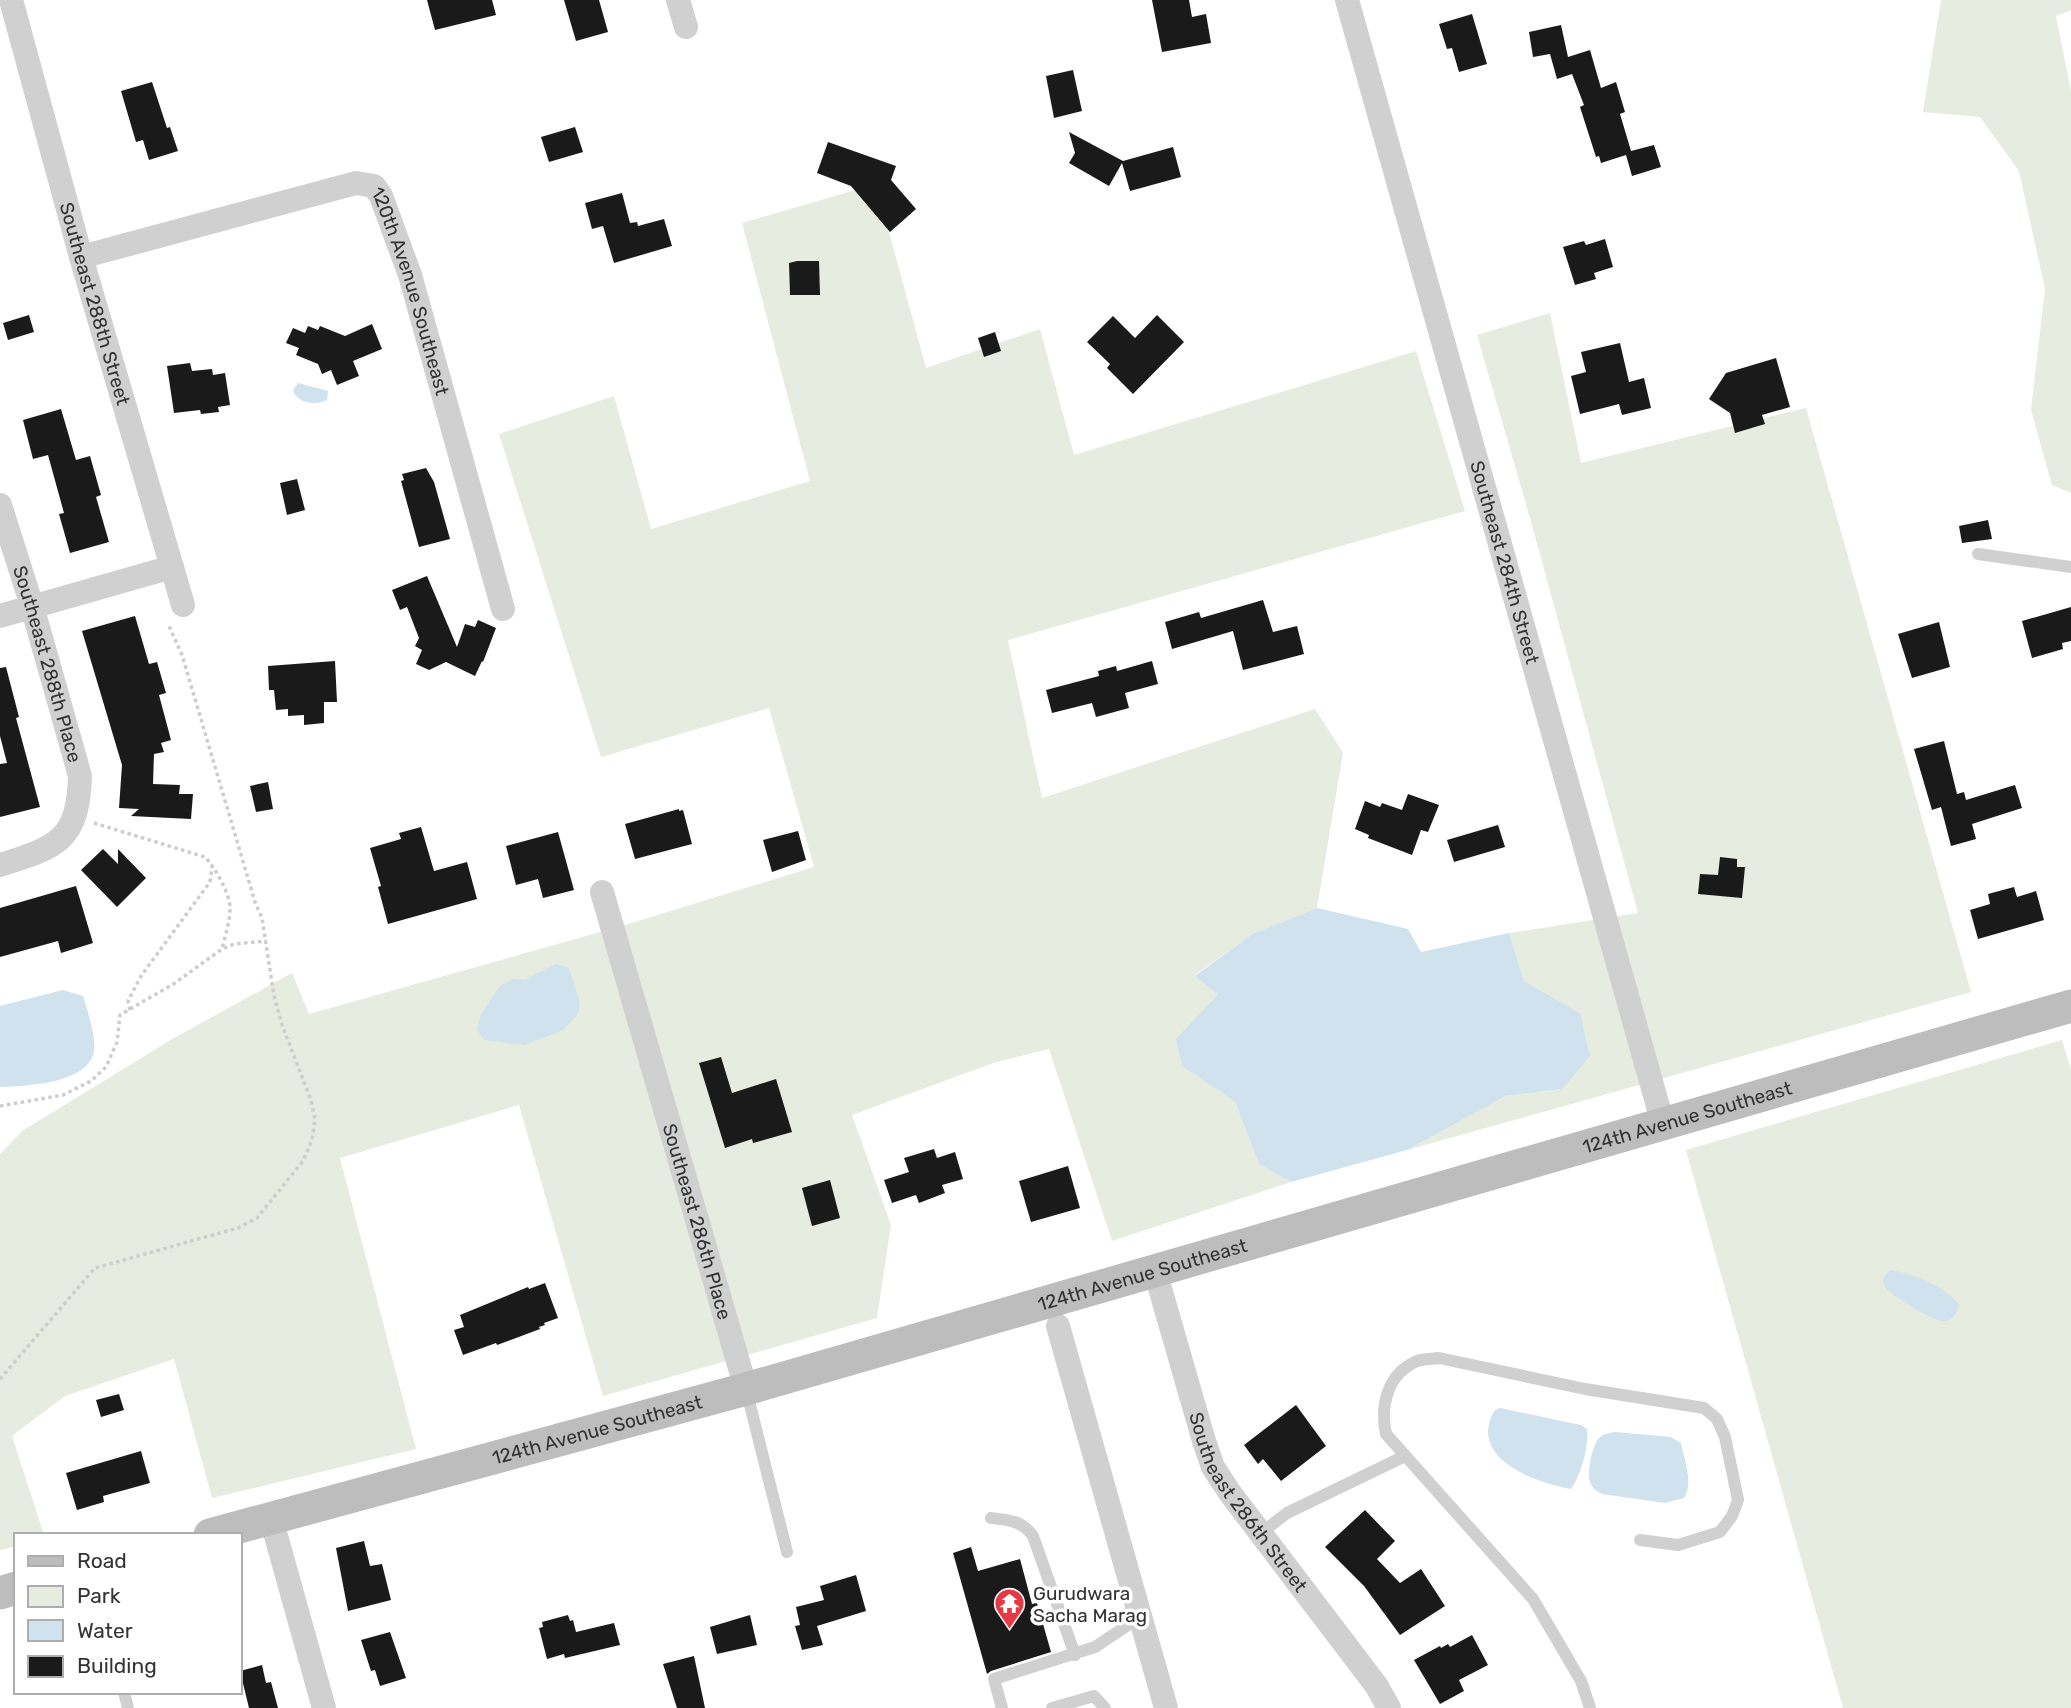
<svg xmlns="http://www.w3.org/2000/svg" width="2071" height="1708" viewBox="0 0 2071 1708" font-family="Rubik,sans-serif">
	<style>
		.green { fill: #e6ecdf }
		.water { fill: #cfe2ee }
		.building { fill: #1a1a1a }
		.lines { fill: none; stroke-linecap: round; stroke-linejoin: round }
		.path { stroke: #cdcdcd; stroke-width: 3.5; stroke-dasharray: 3.5 3.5; stroke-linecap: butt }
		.lane { stroke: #d0d0d0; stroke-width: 12 }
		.street { stroke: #d0d0d0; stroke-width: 24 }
		.secondary { stroke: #bdbdbd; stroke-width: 33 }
		.labels { text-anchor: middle; stroke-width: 7; stroke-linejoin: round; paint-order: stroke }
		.street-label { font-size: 19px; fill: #333; stroke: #fff }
		.poi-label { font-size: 19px; fill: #333; stroke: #fff; text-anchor: start }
	</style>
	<rect width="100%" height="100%" fill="#fff"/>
	<g class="green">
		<polygon points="1941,0 2071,0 2071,10 2056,16 2071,92 2071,493 2052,485 2031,410 2045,289 2019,171 1980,117 1923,112"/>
		<polygon points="876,184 926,368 1040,329 1074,455 1416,351 1465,511 1008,640 1042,798 1315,709 1343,753 1317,908 1252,934 1195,975 1218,995 1182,1066 1235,1102 1259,1164 1291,1182 1112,1241 1049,1049 993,1063 852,1115 891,1225 877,1318 603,1396 519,1105 340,1158 416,1449 212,1498 174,1359 65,1396 12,1436 44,1535 16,1535 16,1546 0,1550 0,1154 22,1131 174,1038 292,973 309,1014 625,925 814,867 769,708 601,757 499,434 614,396 651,529 810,481 742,223"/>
		<polygon points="1550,313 1581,463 1806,408 1971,992 1407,1150 1506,1096 1562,1089 1580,1013 1524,981 1509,933 1638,913 1530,518 1477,335"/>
		<polygon points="2062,1040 2071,1070 2071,1708 1843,1708 1686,1150"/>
	</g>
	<g class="water">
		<path d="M 298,383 L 328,391 L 327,400 C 316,406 296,403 293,390 Z"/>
		<polygon points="1317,908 1408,929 1421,952 1509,933 1524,981 1580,1013 1590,1056 1562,1089 1506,1096 1407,1150 1291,1182 1259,1164 1235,1102 1182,1066 1176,1039 1218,995 1195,976 1252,934"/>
		<polygon points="556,964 569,968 580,1003 578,1014 563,1030 525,1045 485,1040 477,1030 481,1014 500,986 512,979 524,980"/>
		<path d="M 63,990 L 83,996 C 87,1009 98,1042 93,1055 C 83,1084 25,1086 0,1087 L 0,1006 Z"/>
		<path d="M 1890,1270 C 1913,1274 1945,1285 1959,1305 C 1957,1312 1954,1320 1945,1321 C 1936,1323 1899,1299 1890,1292 C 1885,1288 1883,1284 1883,1278 Z"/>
		<path d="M 1500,1408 L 1581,1425 L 1587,1429 C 1589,1447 1581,1474 1571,1489 C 1534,1482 1468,1459 1494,1411 Z"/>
		<path d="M 1615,1432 L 1671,1437 L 1681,1443 C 1684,1459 1694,1483 1684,1498 L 1665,1503 L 1602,1494 C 1596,1491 1592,1488 1590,1482 C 1587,1473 1592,1445 1599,1438 C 1603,1434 1609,1433 1615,1432 Z"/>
	</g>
	<g class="building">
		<polygon points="427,0 492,0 496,15 435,30"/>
		<polygon points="564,0 599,0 608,32 576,41"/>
		<polygon points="1152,0 1189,0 1192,17 1206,14 1211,43 1162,52"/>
		<polygon points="1472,14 1487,64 1459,72 1452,48 1447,49 1439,24"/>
		<polygon points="1561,25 1568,57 1590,50 1601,88 1616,82 1625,112 1620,114 1631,151 1654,145 1661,167 1632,176 1626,155 1601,163 1599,156 1596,157 1580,107 1584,105 1572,74 1557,79 1550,54 1533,57 1529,32"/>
		<polygon points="1073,70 1082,111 1054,118 1046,76"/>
		<polygon points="152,82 167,128 170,127 178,151 149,160 143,140 136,142 121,91"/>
		<polygon points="575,127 583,152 549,162 541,137"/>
		<polygon points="1069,132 1123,161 1173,147 1181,177 1130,191 1122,163 1109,186 1069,163 1075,153"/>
		<polygon points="828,142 896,166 891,180 916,209 890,232 851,186 817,173"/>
		<polygon points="622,193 630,223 637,222 638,226 664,219 672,246 614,263 603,226 592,229 585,203"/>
		<polygon points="1605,239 1613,267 1594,273 1596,279 1575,285 1563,247 1584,241 1586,245"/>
		<polygon points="797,261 819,261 820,295 790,295 789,263"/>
		<polygon points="29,315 34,332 8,340 3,323"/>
		<polygon points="1157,315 1184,342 1133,394 1107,368 1110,364 1087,342 1113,316 1135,338"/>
		<polygon points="372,324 382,349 353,361 359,376 337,385 331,370 322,374 318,364 296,355 299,348 286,343 293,328 305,333 308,326 318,330 320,326 345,336"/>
		<polygon points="995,332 1001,351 984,357 978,338"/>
		<polygon points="1620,343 1629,382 1644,378 1651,408 1622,415 1619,404 1580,414 1571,376 1586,372 1581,352"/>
		<polygon points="1776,358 1790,407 1762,415 1765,424 1735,433 1730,413 1709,399 1726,373"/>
		<polygon points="190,363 192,371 212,369 213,375 225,373 230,405 218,407 219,412 201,414 200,410 174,413 167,366"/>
		<polygon points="61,409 76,460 90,456 101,495 96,497 109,542 70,553 59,514 64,513 48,455 33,459 23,420"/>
		<polygon points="426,468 434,482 450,539 419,547 401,481 404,480 402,474"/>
		<polygon points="297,479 305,510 287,515 280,483"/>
		<polygon points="1988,520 1992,539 1962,543 1959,526"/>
		<polygon points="427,576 457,647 465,624 475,627 478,620 496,628 483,662 482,661 475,676 446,662 429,670 416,664 422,650 415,646 419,638 407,607 400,610 392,590"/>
		<polygon points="1263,600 1273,632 1297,626 1304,654 1243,670 1233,631 1172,649 1165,622 1199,612 1201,618"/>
		<polygon points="2071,607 2071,641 2062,643 2063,649 2032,658 2022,621"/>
		<polygon points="135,616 149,664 157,662 166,693 159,695 171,740 161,743 164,752 154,754 153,784 180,785 179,794 193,794 191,819 131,816 139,809 119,808 122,765 82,631"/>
		<polygon points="1939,622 1950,667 1912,678 1898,634"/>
		<polygon points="335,661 337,702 324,702 324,723 304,725 304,715 288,716 288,709 276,710 274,690 269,690 268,666"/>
		<polygon points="1152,661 1158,684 1125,693 1129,708 1096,717 1092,703 1052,713 1046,690 1099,676 1098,671 1116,666 1117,671"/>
		<polygon points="6,667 19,717 16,718 40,807 0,817 0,764 7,763 0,736 0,668"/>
		<polygon points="1944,741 1957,794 1964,792 1966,800 2015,785 2022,808 1972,824 1976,839 1951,846 1941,807 1932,810 1914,749"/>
		<polygon points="268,782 273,809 256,812 250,786"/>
		<polygon points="1408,794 1439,805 1428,832 1421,830 1412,855 1368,838 1369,835 1355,829 1365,801 1380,807 1382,803 1402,810"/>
		<polygon points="679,809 679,811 683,810 692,844 635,859 625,824"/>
		<polygon points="1498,825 1505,847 1454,862 1447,840"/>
		<polygon points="421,827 434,871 467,862 477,899 388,924 378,887 381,886 370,848 401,839 399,833"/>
		<polygon points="798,831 806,860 772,872 763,840"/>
		<polygon points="558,832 574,890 543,898 538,879 516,885 506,846"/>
		<polygon points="103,849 118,864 118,849 146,878 117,907 81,870"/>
		<polygon points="1720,857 1737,859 1737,867 1745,867 1742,898 1698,894 1700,874 1718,875"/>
		<polygon points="76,886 93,943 61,953 58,941 0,957 0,908"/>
		<polygon points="2014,887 2017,897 2036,891 2044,920 1978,939 1970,910 1990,904 1988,894"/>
		<polygon points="721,1057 732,1093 776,1079 792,1132 753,1143 752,1139 725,1148 699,1063"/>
		<polygon points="934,1149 937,1158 955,1152 963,1179 942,1185 945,1193 919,1203 916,1195 892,1203 884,1180 909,1172 904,1158"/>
		<polygon points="1068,1166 1080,1208 1031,1222 1019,1181"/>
		<polygon points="830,1180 840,1218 812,1226 802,1188"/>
		<polygon points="545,1283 558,1318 544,1323 545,1325 539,1327 540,1329 497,1345 496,1343 463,1355 454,1330 464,1327 460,1315 528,1287 529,1289"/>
		<polygon points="119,1394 124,1410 101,1417 96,1400"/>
		<polygon points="1296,1405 1326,1446 1281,1481 1263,1459 1258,1464 1244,1445"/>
		<polygon points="141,1451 150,1483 103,1496 104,1502 77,1510 66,1473"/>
		<polygon points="1365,1510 1395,1541 1377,1559 1400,1583 1421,1569 1445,1606 1400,1635 1364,1586 1325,1547"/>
		<polygon points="364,1541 370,1566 382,1564 391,1600 348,1611 336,1548"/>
		<polygon points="971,1547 978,1571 1020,1559 1032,1604 1037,1603 1051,1652 991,1671 987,1674 953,1553"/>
		<polygon points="856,1575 866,1611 817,1626 823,1645 802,1650 795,1626 800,1625 796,1607 824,1600 820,1586"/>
		<polygon points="568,1615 570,1621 573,1620 576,1632 614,1623 620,1645 565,1658 564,1654 547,1659 539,1628 543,1627 542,1622"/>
		<polygon points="750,1615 757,1645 717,1654 710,1627"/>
		<polygon points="390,1632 406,1678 380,1686 375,1670 371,1671 361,1640"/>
		<polygon points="1472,1635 1488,1665 1459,1680 1464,1691 1440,1704 1414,1660 1440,1646 1441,1648 1448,1644 1450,1647"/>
		<polygon points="694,1656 705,1708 677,1708 663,1664"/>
		<polygon points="262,1665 266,1683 271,1682 278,1708 249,1708 240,1671"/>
	</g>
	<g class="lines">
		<g class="path">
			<path d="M 94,823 L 205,857 C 214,866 231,895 230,909 C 230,922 225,936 222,949"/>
			<polyline points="130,1010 128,1001 141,976 210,882 212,867"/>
			<polyline points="0,1106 63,1095 91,1081 106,1067 117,1042 120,1015 175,983 222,949 234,944 266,941"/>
			<polyline points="0,1379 95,1268 238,1228 257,1218 303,1161 312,1140 315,1119 311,1100 282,1025 274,996 262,918 255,902 182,655 169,626"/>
		</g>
		<g class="lane">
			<polyline points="1978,554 2071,567"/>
			<polyline points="746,1389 787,1552"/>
			<path d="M 991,1518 C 1010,1520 1022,1521 1033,1536 L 1075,1655"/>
			<polyline points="1261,1533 1287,1513 1405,1456"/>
			<polyline points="124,1692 128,1708"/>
			<polyline points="1002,1708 994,1679 1095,1647 1140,1617"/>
			<polyline points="1052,1708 1094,1696 1105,1708"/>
			<path d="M 1590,1708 L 1581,1681 L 1533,1599 L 1386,1434 C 1380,1406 1387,1374 1417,1361 C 1423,1359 1432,1359 1439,1358 L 1585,1389 L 1704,1408 L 1717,1419 L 1725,1437 L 1738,1500 L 1732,1516 L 1720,1532 L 1678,1545 L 1640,1540"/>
		</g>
		<g class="street">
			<path id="s1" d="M 11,0 L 81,257 L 183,605"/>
			<polyline points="678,0 686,27"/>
			<path id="s2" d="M 1347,0 L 1663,1124"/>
			<path id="s3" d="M 81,257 L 356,183 L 374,186 L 381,196 L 410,275 L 503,609"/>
			<path id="s4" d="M 0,505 L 32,606 L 80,776 C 78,841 57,847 0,865"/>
			<polyline points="0,616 172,567"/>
			<path id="s5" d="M 602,892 L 746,1389"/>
			<path id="s6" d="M 1155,1271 L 1204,1441 L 1213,1467 L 1230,1493 L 1376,1685 L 1389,1708"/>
			<polyline points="1058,1326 1166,1708"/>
			<polyline points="271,1518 324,1708"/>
		</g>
		<g class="secondary">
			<path id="s7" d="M 210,1535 L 746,1389 L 2071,1006"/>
			<polyline points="0,1593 16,1588"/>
		</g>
	</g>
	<defs>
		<symbol id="temple-pin" viewBox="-11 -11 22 30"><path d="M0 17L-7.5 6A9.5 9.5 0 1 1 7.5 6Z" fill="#e63946" stroke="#fff"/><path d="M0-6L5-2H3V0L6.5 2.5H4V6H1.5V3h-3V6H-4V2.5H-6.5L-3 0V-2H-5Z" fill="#fff"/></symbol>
	</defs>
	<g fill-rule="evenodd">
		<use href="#temple-pin" x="992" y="1586" width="35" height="47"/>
	</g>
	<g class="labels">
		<g class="street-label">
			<text dy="7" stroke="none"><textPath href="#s3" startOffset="415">120th Avenue Southeast</textPath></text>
			<text dy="7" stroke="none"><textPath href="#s1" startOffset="315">Southeast 288th Street</textPath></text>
			<text dy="7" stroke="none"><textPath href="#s2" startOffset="584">Southeast 284th Street</textPath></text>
			<text dy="7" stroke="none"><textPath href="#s4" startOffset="166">Southeast 288th Place</textPath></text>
			<text dy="7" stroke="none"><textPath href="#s7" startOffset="1535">124th Avenue Southeast</textPath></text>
			<text dy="7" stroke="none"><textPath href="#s5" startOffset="343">Southeast 286th Place</textPath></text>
			<text dy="7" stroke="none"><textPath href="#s7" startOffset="968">124th Avenue Southeast</textPath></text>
			<text dy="7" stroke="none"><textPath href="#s7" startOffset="401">124th Avenue Southeast</textPath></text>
			<text dy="7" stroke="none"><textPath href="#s6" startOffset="252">Southeast 286th Street</textPath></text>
		</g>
		<g class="poi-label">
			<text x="1033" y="1600">Gurudwara<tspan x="1033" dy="22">Sacha Marag</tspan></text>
		</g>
	</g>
	<rect x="14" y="1533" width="228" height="161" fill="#ffffff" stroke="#adadad" stroke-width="2"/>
	<rect x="28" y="1556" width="35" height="10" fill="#bdbdbd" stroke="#adadad" stroke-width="2"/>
	<text x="77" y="1568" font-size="21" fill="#333333">Road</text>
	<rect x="28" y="1586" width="35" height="21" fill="#e6ecdf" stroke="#adadad" stroke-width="2"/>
	<text x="77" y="1603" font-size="21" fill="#333333">Park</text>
	<rect x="28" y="1620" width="35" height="21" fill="#cfe2ee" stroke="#adadad" stroke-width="2"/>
	<text x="77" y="1638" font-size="21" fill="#333333">Water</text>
	<rect x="28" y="1656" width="35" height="21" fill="#1a1a1a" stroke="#adadad" stroke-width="2"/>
	<text x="77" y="1673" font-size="21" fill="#333333">Building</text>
</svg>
